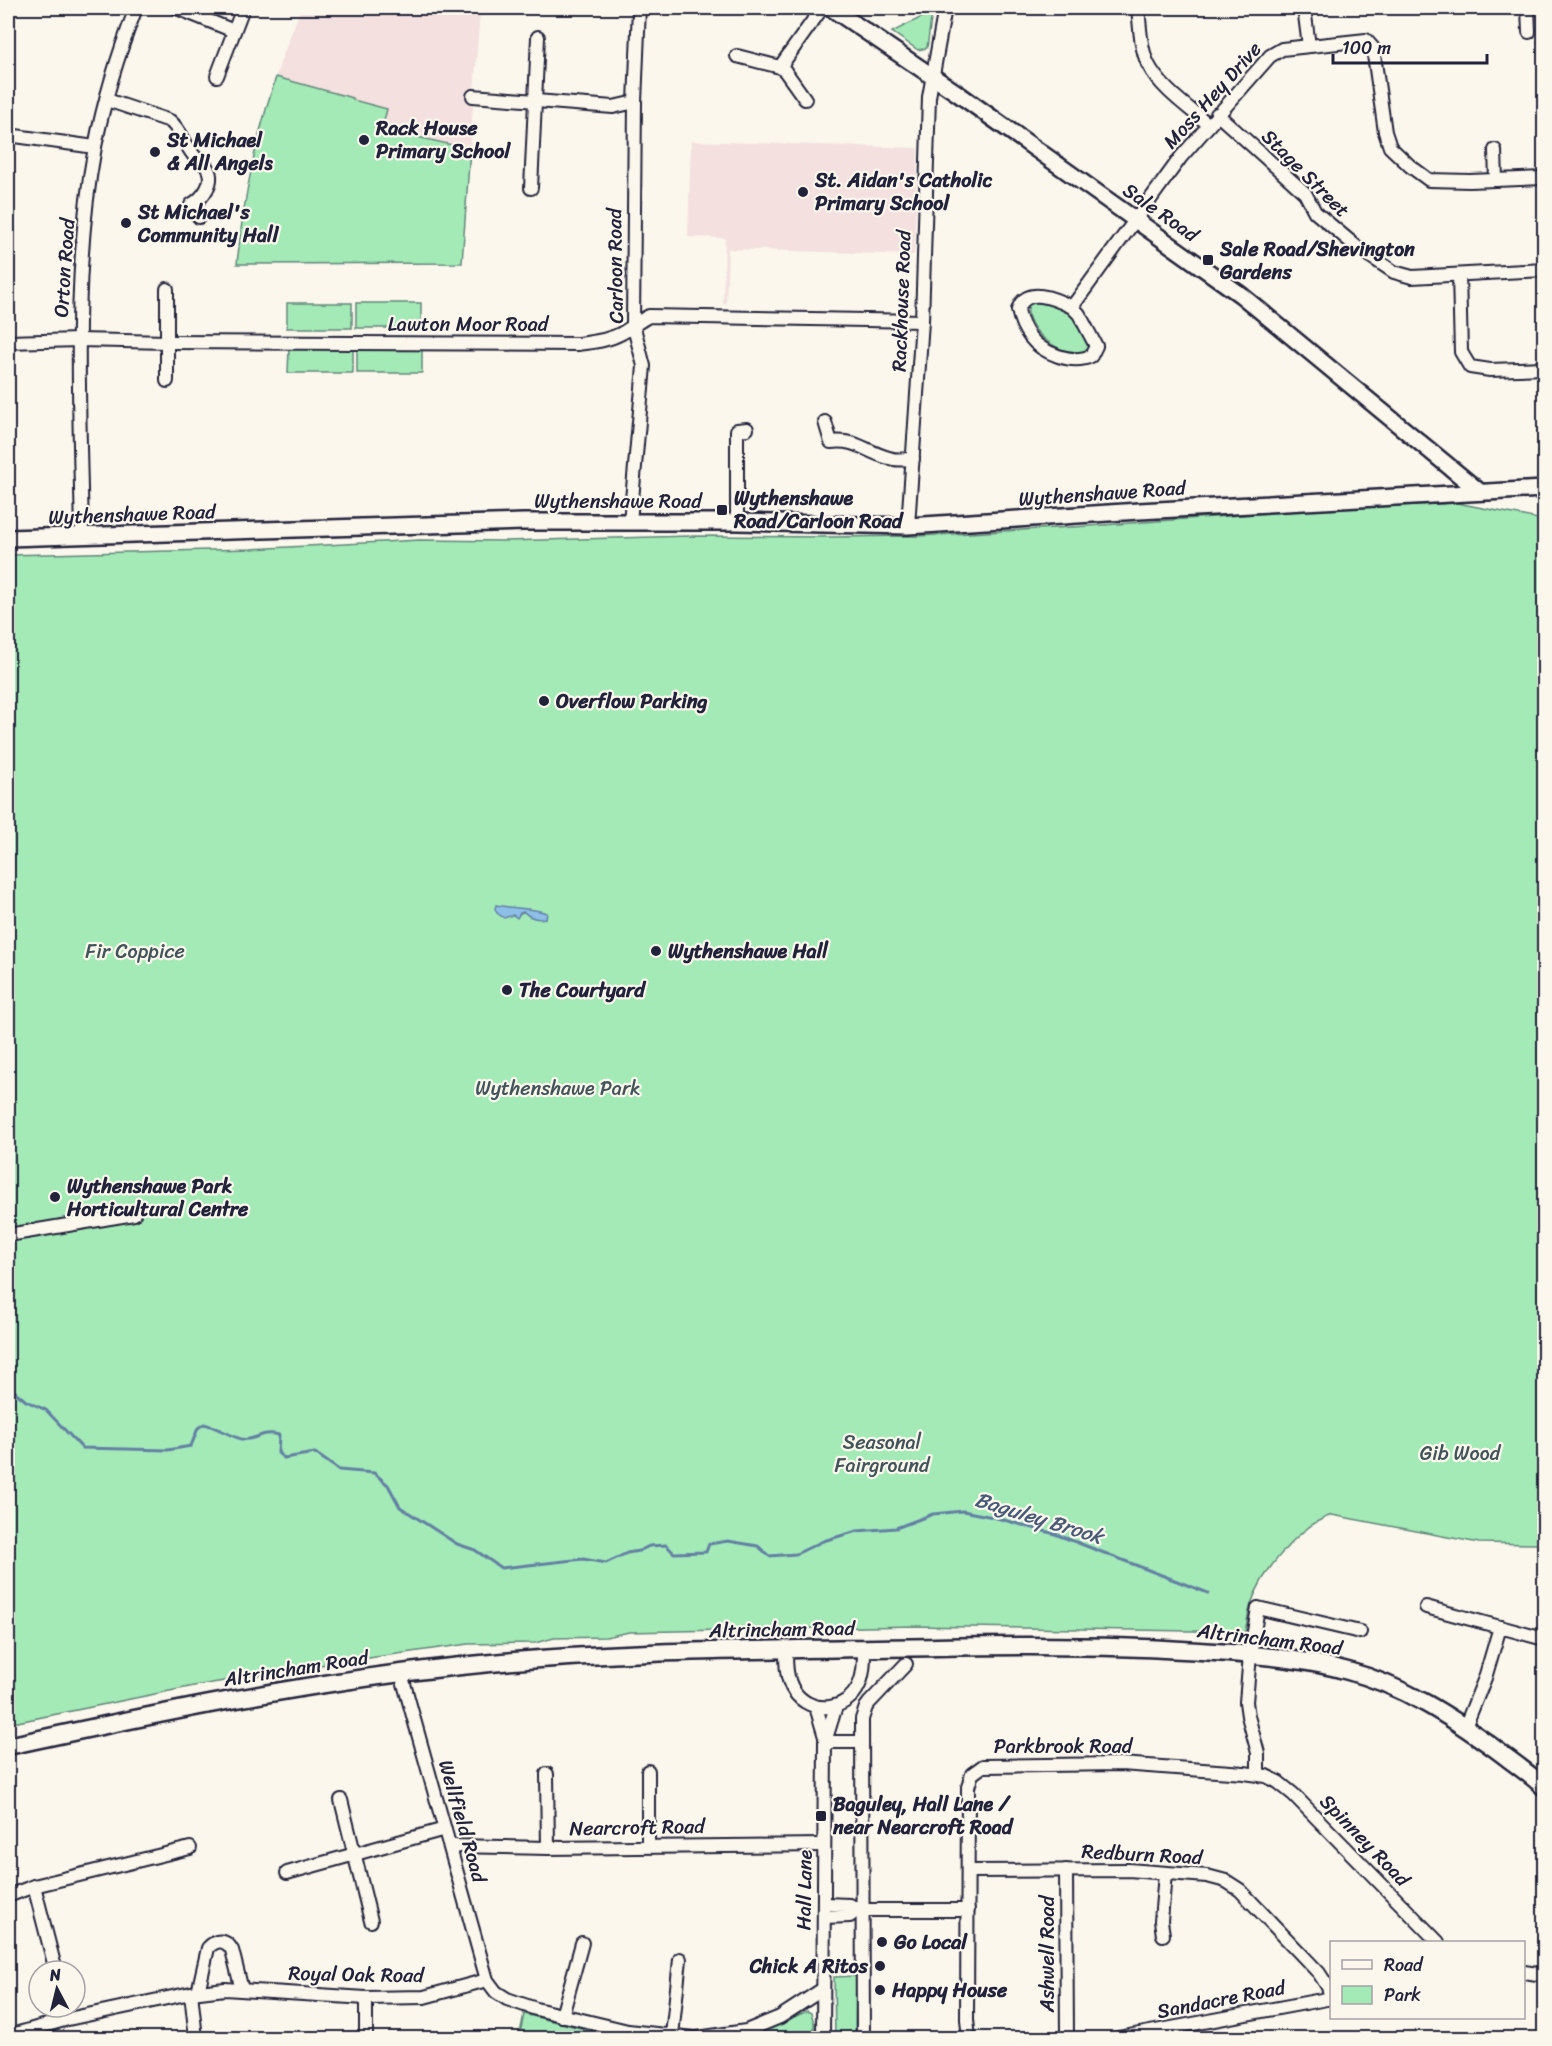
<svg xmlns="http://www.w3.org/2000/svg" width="1552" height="2046" viewBox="0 0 1552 2046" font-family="Sriracha,sans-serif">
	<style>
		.built { fill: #f3e0df }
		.green { fill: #a3eab7; stroke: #628679; stroke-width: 1.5 }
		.water { fill: #8ebfe9; stroke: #6380a3; stroke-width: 1.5 }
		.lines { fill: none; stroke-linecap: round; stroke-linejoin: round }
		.stream { stroke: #6380a3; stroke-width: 3 }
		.minor-casing { stroke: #22223b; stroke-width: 16 }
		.major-casing { stroke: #22223b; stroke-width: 20 }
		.highway-casing { stroke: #22223b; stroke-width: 21 }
		.minor { stroke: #fbf7ec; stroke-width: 12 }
		.major { stroke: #fbf7ec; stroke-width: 15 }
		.highway { stroke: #fbf7ec; stroke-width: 16 }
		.rail { stroke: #22223b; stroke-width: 3; stroke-dasharray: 9 4.5; stroke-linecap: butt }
		.poi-dot { fill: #22223b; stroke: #fbf7ec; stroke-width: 2 }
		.labels { text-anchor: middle; stroke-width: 4.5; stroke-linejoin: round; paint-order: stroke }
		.street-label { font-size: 20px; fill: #22223b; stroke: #fbf7ec }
		.poi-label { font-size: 20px; font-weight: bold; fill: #22223b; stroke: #fbf7ec; text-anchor: start }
		.park-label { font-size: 20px; fill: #42545a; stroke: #fbf7ec }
		.water-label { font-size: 21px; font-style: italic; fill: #485978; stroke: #fbf7ec }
	</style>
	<rect width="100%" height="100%" fill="#fbf7ec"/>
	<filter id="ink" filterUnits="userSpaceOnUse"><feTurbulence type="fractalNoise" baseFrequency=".0167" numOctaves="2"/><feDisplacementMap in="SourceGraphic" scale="12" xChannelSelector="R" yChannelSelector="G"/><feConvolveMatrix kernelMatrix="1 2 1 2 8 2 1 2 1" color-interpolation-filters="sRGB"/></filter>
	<g filter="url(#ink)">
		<g class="built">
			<polygon points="301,8 480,8 462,263 237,264 245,200 260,131 280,63"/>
			<polygon points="691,141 918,148 914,255 728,249 726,304 723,304 725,238 688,237"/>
		</g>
		<g class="green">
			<polygon points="932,12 927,48 918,50 892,32"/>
			<path d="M 276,77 L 353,98 L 353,100 L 387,109 L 382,129 L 470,149 L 462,263 L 237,264 C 243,201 256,137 276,77 Z"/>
			<path d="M 1034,301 C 1048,300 1068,308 1077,319 C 1083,326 1087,336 1091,344 L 1089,350 C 1067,363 1020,329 1029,304 Z"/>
			<rect x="287" y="303" width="65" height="25"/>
			<rect x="356" y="303" width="65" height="25"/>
			<polygon points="289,348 353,348 353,373 288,373"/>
			<rect x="357" y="348" width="65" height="25"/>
			<path d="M 1457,503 L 1544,520 L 1544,1546 L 1536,1544 L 1479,1543 L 1332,1515 C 1299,1525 1262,1572 1251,1604 C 1248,1613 1247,1623 1245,1632 L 915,1626 L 629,1632 L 606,1637 L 554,1638 L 535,1643 L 468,1644 L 326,1664 L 194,1686 L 8,1724 L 8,555 L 251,549 L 420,540 L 505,541 L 691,536 L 828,537 L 919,536 L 1089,526 L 1309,510 Z"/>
			<polygon points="856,1976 855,2038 835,2038 834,1977"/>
			<polygon points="807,2011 811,2013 814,2022 814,2038 737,2038 759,2033"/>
			<polygon points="524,2014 621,2038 519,2038"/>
		</g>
		<path class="water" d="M 496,905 C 514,909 530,907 547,913 L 546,918 C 537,920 530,918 524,912 L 520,913 L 517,918 L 513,915 L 504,918 L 497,913 L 495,909 Z"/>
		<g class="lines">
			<path class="stream" d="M 8,1386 L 26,1401 L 46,1410 L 82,1448 L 168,1450 L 191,1446 L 198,1428 L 204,1424 C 217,1427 228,1435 241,1439 C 255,1442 260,1430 279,1435 L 278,1453 L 284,1458 L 315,1453 L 339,1470 L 374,1473 L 388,1485 L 400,1507 L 457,1544 L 475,1550 L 501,1568 L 583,1559 L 606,1563 L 627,1553 L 639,1551 L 649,1546 L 666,1545 L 674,1553 L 706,1552 L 709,1544 L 728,1541 L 758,1546 L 769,1556 L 796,1554 L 823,1541 L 857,1531 L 896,1528 L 933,1514 L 963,1511 L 993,1517 L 1055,1534 L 1208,1593"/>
			<defs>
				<g id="minor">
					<polyline points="177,8 234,31"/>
					<path d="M 1138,8 C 1140,25 1140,47 1148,64 C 1160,88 1188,107 1208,124"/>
					<polyline points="1304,8 1309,46"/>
					<polyline points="1528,8 1529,32"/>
					<polyline points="737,56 780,67 822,8"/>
					<polyline points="780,67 785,71 805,99"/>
					<polyline points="217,76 243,8"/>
					<polyline points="473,96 613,107 635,102"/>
					<path d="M 107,100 L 170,121 C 182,131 185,146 195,157 C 198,160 203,162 206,166 C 217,181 203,198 191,205 L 199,217"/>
					<polyline points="1217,114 1305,193 1315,212 1358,248 1394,272 1412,277 1544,270"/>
					<polyline points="8,135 95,147"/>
					<polyline points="1495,150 1496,180"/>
					<polyline points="531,188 538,37"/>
					<polyline points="1459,275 1461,352 1470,367 1490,370 1544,368"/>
					<polyline points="167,289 167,381"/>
					<path d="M 1072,307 L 1079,314 L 1096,346 L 1091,356 C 1072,365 1042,353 1030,337 C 1023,328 1020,320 1018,310 C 1025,285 1056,299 1072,307 L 1181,157 L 1270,56 L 1282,49 L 1366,40 L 1373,48 L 1385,132 L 1390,147 L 1410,166 L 1429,180 L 1470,181 L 1544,178"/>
					<path d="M 8,342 L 79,340 L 168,342 L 578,344 C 592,342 607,341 620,334 C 630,329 639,321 649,316 L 922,321"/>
					<path d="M 825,422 L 831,442 C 857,439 866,452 889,458 C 897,461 905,459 913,459"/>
					<polyline points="630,522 644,366 633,324 635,102 639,8"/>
					<polyline points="737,522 737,430 747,429"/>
					<polyline points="908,526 922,321 929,97 945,8"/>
					<path d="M 82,537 C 80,407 71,275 95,147 C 104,100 119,52 136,8"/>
					<polyline points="8,1235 134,1214"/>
					<polyline points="1426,1607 1544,1639"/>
					<path d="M 786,1650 C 786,1664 786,1679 794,1691 C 810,1715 847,1712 859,1685 C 864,1674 864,1661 864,1648"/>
					<polyline points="401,1673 487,1980 496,1992 507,1999 536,2009 628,2031 694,2038"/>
					<polyline points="816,1707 825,1737"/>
					<polyline points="1465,1727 1485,1678 1500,1627"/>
					<polyline points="825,1742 862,1742"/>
					<polyline points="547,1774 548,1848"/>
					<polyline points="1258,1774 1258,1753 1248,1716 1246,1702 1250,1655 1258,1608 1360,1632"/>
					<polyline points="341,1800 371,1921"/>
					<polyline points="450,1846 548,1848 824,1845"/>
					<polyline points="648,1846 648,1771"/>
					<polyline points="1066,1870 1067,2038"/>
					<polyline points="968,1871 1128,1870 1207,1876 1226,1881 1240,1890 1319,1973 1328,1987 1331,1998"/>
					<polyline points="287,1873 445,1829"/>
					<polyline points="34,1886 56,1971"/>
					<polyline points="8,1896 34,1886 190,1848"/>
					<polyline points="824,1904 850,1905 857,1910 968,1910"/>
					<polyline points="824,1917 850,1916 857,1910"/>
					<polyline points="1163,1935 1161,1921 1165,1873"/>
					<polyline points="1524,1972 1544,1975"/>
					<path d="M 198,1992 L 208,1948 C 216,1939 226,1939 232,1950 L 242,1990"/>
					<polyline points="191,1993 196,2038"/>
					<polyline points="562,2016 582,1943"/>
					<polyline points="8,2036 68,2019 191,1993 225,1989 366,1998 424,1997 487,1980"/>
					<polyline points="672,2036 680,1959"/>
					<polyline points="366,2038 366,1998"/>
					<polyline points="697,2038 746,2031 780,2017 823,1989"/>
					<polyline points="823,2038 825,1742 836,1706"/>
					<polyline points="863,2038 862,1719 866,1707 869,1703 906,1664"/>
					<polyline points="969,2038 967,2020 968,1787 972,1774 983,1766 1121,1764 1244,1773 1266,1776 1278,1782 1293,1794 1438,1942"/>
					<polyline points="1118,2038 1332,1998"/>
				</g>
				<g id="major">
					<polyline points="831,8 957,93 1241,295 1480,492"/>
					<polyline points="8,538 523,522 737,522 908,526 1139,511 1544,489"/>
				</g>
				<path id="highway" d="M 8,1746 C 158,1713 308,1682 461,1666 C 619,1649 778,1650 937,1647 C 1030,1645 1122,1645 1215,1652 C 1259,1655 1305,1659 1348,1671 C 1402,1685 1450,1716 1494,1748 C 1511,1761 1529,1773 1544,1787"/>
			</defs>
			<use href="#minor" class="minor-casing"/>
			<use href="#major" class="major-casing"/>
			<use href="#highway" class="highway-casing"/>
			<use href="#minor" class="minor"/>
			<use href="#major" class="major"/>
			<use href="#highway" class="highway"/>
			<polyline class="rail" points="1511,2038 1544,2032"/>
		</g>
	</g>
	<g class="poi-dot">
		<circle cx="364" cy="140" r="6"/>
		<circle cx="155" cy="152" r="6"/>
		<circle cx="803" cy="192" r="6"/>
		<circle cx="126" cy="223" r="6"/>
		<rect x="1202" y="254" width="12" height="12" rx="3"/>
		<rect x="716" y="504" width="12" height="12" rx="3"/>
		<circle cx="544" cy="701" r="6"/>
		<circle cx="656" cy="951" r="6"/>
		<circle cx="507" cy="990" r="6"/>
		<circle cx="55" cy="1197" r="6"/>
		<rect x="815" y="1810" width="12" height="12" rx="3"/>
		<circle cx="882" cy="1942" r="6"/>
		<circle cx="880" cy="1966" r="6"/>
		<circle cx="880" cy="1990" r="6"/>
	</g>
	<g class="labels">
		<g class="street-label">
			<text transform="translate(1212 95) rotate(-48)" y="7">Moss Hey Drive</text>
			<text transform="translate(1306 173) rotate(45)" y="7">Stage Street</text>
			<text transform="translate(1161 212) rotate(35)" y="7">Sale Road</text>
			<text transform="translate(615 266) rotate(-91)" y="7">Carloon Road</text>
			<text transform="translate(64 268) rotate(-86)" y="7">Orton Road</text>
			<text transform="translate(901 301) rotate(-88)" y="7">Rackhouse Road</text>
			<text x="468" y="331">Lawton Moor Road</text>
			<text transform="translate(1102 493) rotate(-4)" y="7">Wythenshawe Road</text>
			<text x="618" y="508">Wythenshawe Road</text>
			<text transform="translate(132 514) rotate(-2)" y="7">Wythenshawe Road</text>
			<text transform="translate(782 1629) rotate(-1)" y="7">Altrincham Road</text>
			<text transform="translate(1270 1639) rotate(7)" y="7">Altrincham Road</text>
			<text transform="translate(296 1668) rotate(-9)" y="7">Altrincham Road</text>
			<text x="1063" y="1753">Parkbrook Road</text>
			<text transform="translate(463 1821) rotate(74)" y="7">Wellfield Road</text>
			<text transform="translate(637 1827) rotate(-1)" y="7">Nearcroft Road</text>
			<text transform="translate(1365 1840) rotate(46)" y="7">Spinney Road</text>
			<text transform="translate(1142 1854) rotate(3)" y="7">Redburn Road</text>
			<text transform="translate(804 1890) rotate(-89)" y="7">Hall Lane</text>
			<text transform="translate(1047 1954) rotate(-90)" y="7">Ashwell Road</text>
			<text transform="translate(356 1974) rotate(1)" y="7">Royal Oak Road</text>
			<text transform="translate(1221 1999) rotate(-11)" y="7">Sandacre Road</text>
		</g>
		<g class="poi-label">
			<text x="376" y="135">Rack House<tspan x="376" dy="23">Primary School</tspan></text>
			<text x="167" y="147">St Michael<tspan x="167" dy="23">&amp; All Angels</tspan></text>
			<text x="815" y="187">St. Aidan's Catholic<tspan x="815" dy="23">Primary School</tspan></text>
			<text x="138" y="219">St Michael's<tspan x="138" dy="23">Community Hall</tspan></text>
			<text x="1220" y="256">Sale Road/Shevington<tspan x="1220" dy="23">Gardens</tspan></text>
			<text x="734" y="505">Wythenshawe<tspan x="734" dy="23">Road/Carloon Road</tspan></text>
			<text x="556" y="708">Overflow Parking</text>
			<text x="668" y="958">Wythenshawe Hall</text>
			<text x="519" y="997">The Courtyard</text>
			<text x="67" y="1193">Wythenshawe Park<tspan x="67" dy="23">Horticultural Centre</tspan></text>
			<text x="833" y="1811">Baguley, Hall Lane /<tspan x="833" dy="23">near Nearcroft Road</tspan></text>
			<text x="894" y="1949">Go Local</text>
			<text x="868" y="1973" text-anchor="end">Chick A Ritos</text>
			<text x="892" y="1997">Happy House</text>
		</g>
		<g class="park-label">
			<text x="135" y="958">Fir Coppice</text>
			<text x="558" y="1095">Wythenshawe Park</text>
			<text x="882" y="1449">Seasonal<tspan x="882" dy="23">Fairground</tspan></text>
			<text x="1460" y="1460">Gib Wood</text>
		</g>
		<g class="water-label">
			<text transform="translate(1039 1518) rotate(17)" y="7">Baguley Brook</text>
		</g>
	</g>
	<rect width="1552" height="2046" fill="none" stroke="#fbf7ec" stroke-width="30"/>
	<rect x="15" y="15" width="1522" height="2016" fill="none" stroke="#22223b" stroke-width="2" filter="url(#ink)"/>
	<rect x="1330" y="1941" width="195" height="78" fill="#fbf7ec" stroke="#a4a2a5" stroke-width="1.5"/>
	<rect x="1342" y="1960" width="30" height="9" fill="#fbf7ec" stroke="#a4a2a5" stroke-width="1.5"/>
	<text x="1384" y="1971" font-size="18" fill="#22223b">Road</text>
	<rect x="1342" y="1986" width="30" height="18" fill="#a3eab7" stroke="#a4a2a5" stroke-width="1.5"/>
	<text x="1384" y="2001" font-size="18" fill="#22223b">Park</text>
	<g transform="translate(57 1989) rotate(353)"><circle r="28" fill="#fbf7ec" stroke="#a4a2a5" stroke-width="1.5"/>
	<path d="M0-4.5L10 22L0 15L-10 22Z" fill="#22223b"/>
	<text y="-9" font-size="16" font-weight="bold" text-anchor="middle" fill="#22223b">N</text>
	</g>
	<path d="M1333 54v9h154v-9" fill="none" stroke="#22223b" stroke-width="3"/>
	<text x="1342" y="54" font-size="18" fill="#22223b" stroke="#fbf7ec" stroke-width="4.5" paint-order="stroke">100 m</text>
</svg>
